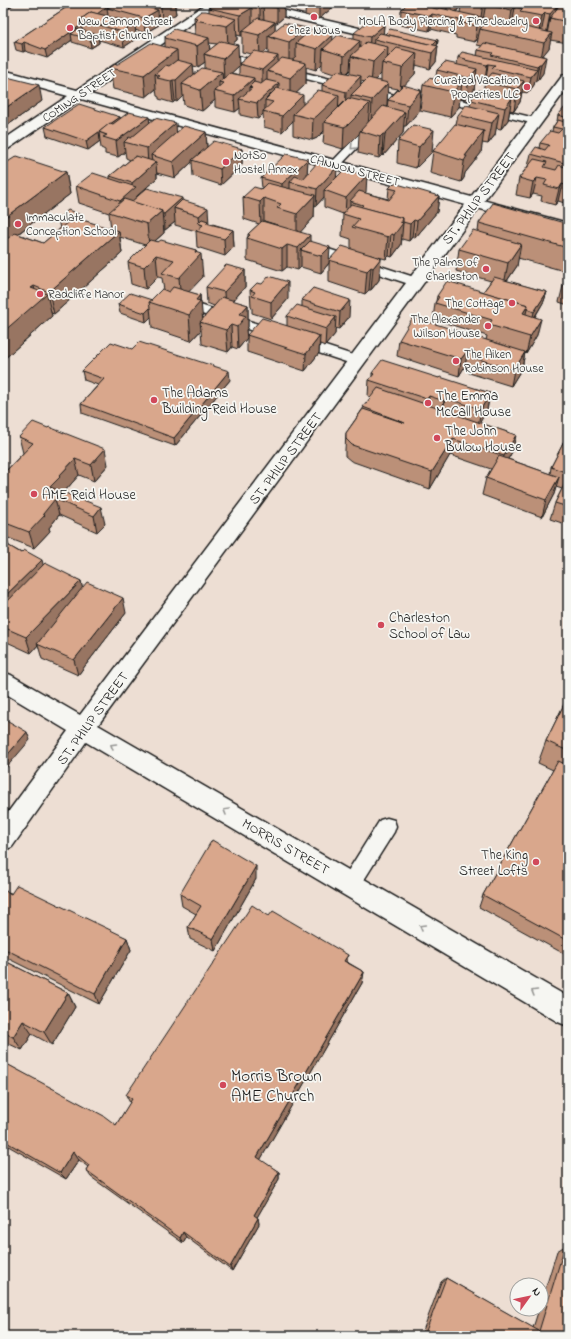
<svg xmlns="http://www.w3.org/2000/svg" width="571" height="1339" viewBox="0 0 571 1339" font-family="'Indie Flower',sans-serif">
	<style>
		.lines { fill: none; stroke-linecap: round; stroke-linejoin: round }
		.lane-casing { stroke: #1c1c1c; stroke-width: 3 }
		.street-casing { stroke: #1c1c1c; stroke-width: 3 }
		.secondary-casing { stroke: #1c1c1c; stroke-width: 3 }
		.lane { fill: #f6f6f2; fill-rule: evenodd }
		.street { fill: #f6f6f2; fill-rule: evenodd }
		.secondary { fill: #f6f6f2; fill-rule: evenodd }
		.wall { fill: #bb9078; stroke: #1c1c1c; fill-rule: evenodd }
		.shaded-wall { fill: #987562; stroke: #1c1c1c }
		.building { fill: #d9a78c; stroke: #1c1c1c }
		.oneway { stroke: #949492 }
		.poi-dot { fill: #d1495b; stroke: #f6f6f2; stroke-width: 1.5 }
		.labels { text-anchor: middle; stroke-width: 3.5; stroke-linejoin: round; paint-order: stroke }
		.far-poi-label { font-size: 12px; fill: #1c1c1c; stroke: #f6f6f2; text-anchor: start }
		.far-street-label { font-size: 12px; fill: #1c1c1c; stroke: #f6f6f2 }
		.street-label { font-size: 14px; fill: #1c1c1c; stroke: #f6f6f2 }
		.poi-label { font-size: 14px; fill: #1c1c1c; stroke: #f6f6f2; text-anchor: start }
		.near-poi-label { font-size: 17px; fill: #1c1c1c; stroke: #f6f6f2; text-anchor: start }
	</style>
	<rect width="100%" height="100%" fill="#edded3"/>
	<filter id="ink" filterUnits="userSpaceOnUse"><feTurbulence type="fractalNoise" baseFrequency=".025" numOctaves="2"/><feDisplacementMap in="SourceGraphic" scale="8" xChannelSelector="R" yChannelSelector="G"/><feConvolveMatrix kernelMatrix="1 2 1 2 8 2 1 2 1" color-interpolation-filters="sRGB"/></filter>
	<g filter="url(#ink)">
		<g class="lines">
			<defs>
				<g id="lane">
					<polygon points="235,3 252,3 376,32 381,35 376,38 240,6"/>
					<polygon points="217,51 399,96 428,92 539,119 540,121 535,124 428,98 399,102 214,56 212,54 214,52"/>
					<polygon points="375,120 379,121 380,123 379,125 339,167 331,167 329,165 331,163 371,121"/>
					<polygon points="307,242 420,279 422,282 420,285 412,285 303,249 301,246 303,243"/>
					<polygon points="185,300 362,358 364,361 362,364 357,365 352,364 181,307 179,304 181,301"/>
					<polygon points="387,818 394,820 396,826 394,832 357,891 350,894 343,891 340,885 343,879 380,820"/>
				</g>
				<polygon id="street" points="568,74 568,87 98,725 568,997 568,1026 558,1022 86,742 12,847 3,850 3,819 68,731 3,692 3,672 11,675 80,715 563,75"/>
				<polygon id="secondary" points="207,3 221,3 90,94 568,223 568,233 81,99 8,149 3,150 3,140 68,96 3,78 3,70 77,90"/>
			</defs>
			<use href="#lane" class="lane-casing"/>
			<use href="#street" class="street-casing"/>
			<use href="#secondary" class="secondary-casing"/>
			<use href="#lane" class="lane"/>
			<use href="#street" class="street"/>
			<use href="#secondary" class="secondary"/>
		</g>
		<g class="wall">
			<polygon points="3,3 16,3 6,10 3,9"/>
			<polygon points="73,3 181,3 175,7 176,14 162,22 159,21 159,25 145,33 135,30 136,39 124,47 99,40 99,43 91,48 72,42 72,40 47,58 25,51 23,52 16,50 14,42"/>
			<path d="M 213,3 L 290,3 L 286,7 L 284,6 L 284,17 L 277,23 L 275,23 L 275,30 L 306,28 L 306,34 L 333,40 L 354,39 L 354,33 L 384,25 L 383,34 L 438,40 L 437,46 L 438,46 L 436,62 L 430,69 L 416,65 L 415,74 L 404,85 L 419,111 L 406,126 L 404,126 L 403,133 L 383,156 L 382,155 L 379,158 L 358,153 L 359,134 L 347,146 L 343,149 L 323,143 L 324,131 L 317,138 L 312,140 L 293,135 L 293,121 L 282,132 L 264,127 L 263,114 L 258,119 L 240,115 L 240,108 L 235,112 L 215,107 L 215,100 L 202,111 L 184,105 L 183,96 L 177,102 L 175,101 L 173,103 L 159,99 L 159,97 L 157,96 L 156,89 L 146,97 L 113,89 L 110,68 L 165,47 L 165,36 L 195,34 L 194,17 L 209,12 L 209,7 ZM 237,35 L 241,36 L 242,35 L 242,52 L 251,54 L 239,64 L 239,75 L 231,73 L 239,66 L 232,44 L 237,40 ZM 209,43 L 217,44 L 210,50 ZM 268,49 L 268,54 L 263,53 ZM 205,62 L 205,68 L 194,74 L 193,66 L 198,67 ZM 322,64 L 322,70 L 334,74 L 322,85 L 322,91 L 303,104 L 296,93 L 306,84 L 306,67 L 316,70 ZM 350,70 L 350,74 L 347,73 ZM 381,74 L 381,81 L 375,80 ZM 361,81 L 365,82 L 361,86 ZM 388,87 L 398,89 L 388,100 L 387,107 L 385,107 L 387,105 Z"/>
			<polygon points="306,3 338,3 319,19 305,15"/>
			<path d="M 425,3 L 556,3 L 556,6 L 557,6 L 557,9 L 568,5 L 568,43 L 550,40 L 549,48 L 542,56 L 543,73 L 538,80 L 536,80 L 535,81 L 534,85 L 528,93 L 522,92 L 520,102 L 514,111 L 510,110 L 508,120 L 501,129 L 496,128 L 495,135 L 488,144 L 482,143 L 481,153 L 465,173 L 464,178 L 461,182 L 430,173 L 433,151 L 456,124 L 458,115 L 470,106 L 471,100 L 483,91 L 485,81 L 475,79 L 474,90 L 466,99 L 460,98 L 459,107 L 450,117 L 420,110 L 423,85 L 433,79 L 436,76 L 437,70 L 457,65 L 458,57 L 477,56 L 478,50 L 482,46 L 477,45 L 478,38 L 475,42 L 456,38 L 456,35 L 443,32 L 431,29 L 429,31 L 400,25 L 401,10 L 424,6 ZM 461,6 L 460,13 L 456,12 Z"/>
			<polygon points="3,76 42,101 8,125 3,123"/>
			<polygon points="568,105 568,204 558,201 555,205 541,201 542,196 533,194 530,198 516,195 519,178 528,166 531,154 539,148 540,143 552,131 553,127 557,121 558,115"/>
			<polygon points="120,117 120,118 150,122 176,133 206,132 207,147 242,149 242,165 221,185 193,176 192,162 175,178 157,173 157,178 137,196 182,200 209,223 233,230 234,247 225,256 197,247 196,231 175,225 175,222 165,230 164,230 164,233 155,241 196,250 203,277 188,292 200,295 202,319 214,306 207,303 206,287 245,270 245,287 233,301 248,305 248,327 246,330 247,338 238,349 232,347 228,352 202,344 201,330 191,341 152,328 151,317 146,322 120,313 118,304 152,300 164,290 162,278 158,277 146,289 131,284 128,262 145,245 120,237 122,253 54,314 51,313 52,316 3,360 3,165 66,172 70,194 18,234 43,243 60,229 58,219 82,220 111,229 109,213 79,203 76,186 110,179 110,176 130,160 126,158 125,152 118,157 105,154 105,150 101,148 100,141 88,150 47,136 45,127"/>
			<polygon points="413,125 432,152 416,168 397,163 398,141"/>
			<path d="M 308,159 L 307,174 L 336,178 L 366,192 L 365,193 L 388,199 L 389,188 L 439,196 L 437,212 L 415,238 L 412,237 L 409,241 L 402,239 L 401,245 L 392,257 L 389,256 L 386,259 L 370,255 L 381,258 L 379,280 L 371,290 L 369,290 L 365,294 L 329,282 L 329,260 L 351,249 L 351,239 L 342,236 L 343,214 L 324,207 L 324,197 L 316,206 L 314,205 L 314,217 L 300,232 L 310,241 L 329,263 L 321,273 L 301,267 L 298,270 L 287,267 L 282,271 L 247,260 L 247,238 L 248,236 L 248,234 L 259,224 L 244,219 L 243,197 L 262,188 L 261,178 ZM 263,221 L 264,221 L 277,225 Z"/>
			<polygon points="479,223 568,224 568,266 564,271 518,258 517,266 507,281 547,292 544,301 535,317 537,335 526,354 525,353 522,368 511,386 469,373 470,368 465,366 459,376 397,356 399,340 486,340 487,336 433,319 435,303 436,301 437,296 483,292 491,281 456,271 459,249 478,232"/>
			<polygon points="568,277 568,305 559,302 563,286"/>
			<polygon points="313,288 349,317 339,329 335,328 335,334 325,346 320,344 319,353 305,371 247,352 247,335 287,326 287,316 302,306 302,300"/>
			<polygon points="250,290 288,299 271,319 252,313 252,308 251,307"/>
			<polygon points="82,371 230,380 175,446 82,413 81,404 98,385 84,380"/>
			<polygon points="372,373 439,378 490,393 487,410 479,423 516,435 512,452 508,459 550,474 551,467 568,434 568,525 550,519 555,503 562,489 556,487 554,494 542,517 482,495 486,478 491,469 450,455 430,489 351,461 345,456 345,450 346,433 371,397 368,396 369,380 372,377"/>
			<polygon points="19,437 108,465 94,481 79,475 64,492 64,493 105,524 97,532 59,515 49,528 50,531 34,548 3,536 3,474 23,453"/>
			<polygon points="3,538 7,541 9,546 43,565 81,581 82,588 126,613 78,675 42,659 38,645 31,653 7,642 6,639 3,637"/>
			<polygon points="568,696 568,956 479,907 483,895 553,770 538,763 546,741"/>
			<polygon points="256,879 215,951 190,939 188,927 196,914 182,906 180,894"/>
			<polygon points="3,890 127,938 131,950 99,1004 3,956"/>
			<polygon points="3,960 68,993 75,1007 52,1045 32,1034 22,1050 3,1041"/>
			<polygon points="347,962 364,972 362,983 260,1160 279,1172 279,1179 257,1217 258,1218 259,1224 232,1271 186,1237 183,1243 91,1177 86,1170 88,1167 79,1160 66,1179 3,1143 3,1062 116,1125 130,1103 126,1095"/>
			<polygon points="565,1246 568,1336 421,1336 441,1282 446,1278 533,1328 539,1309 541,1309 541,1303 557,1251"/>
		</g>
		<g class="shaded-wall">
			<polygon points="4,3 16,3 6,10"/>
			<polygon points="107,3 118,3 107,8 108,15 95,24 86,21"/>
			<polygon points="167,3 181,3 175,7 176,14 162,22 161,7"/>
			<polygon points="283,3 284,3 284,17 277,23 277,8"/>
			<polygon points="286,3 290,3 286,7"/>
			<polygon points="320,3 338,3 319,19 319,4"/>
			<polygon points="451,3 462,3 461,6 450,18 446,17 447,8"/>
			<polygon points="484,3 486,3 483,20 485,18 483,30 480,29 478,38 475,42 477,26 480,23 483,4"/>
			<polygon points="556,3 555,9 557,6 555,19 550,18 547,34 546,35 550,14 554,5"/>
			<polygon points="263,5 264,20 260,23 260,8"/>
			<polygon points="515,7 512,28 509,31 512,10"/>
			<polygon points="252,8 252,28 242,31 242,35 241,36 240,15"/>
			<polygon points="158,10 159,25 145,33 144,18"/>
			<polygon points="545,13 541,34 538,37 542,16"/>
			<polygon points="432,14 431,29 429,31 430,16"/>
			<polygon points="236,19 237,40 228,47 227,26"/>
			<polygon points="275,22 275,39 268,36 268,49 260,56 259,35"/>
			<polygon points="135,23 136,39 124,47 122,32"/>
			<polygon points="81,25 83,33 71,34 72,40 47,58 45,50"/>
			<polygon points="384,25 383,40 374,39 373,49 369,52 370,37"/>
			<polygon points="306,28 305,46 296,43 296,57 289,63 289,42"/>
			<polygon points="552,33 549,48 541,58 544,43"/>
			<polygon points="333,34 332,52 323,49 322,64 316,70 317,49"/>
			<polygon points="98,35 99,43 91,48 90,39"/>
			<polygon points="209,38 210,56 204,54 205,62 198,67 197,46"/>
			<polygon points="438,40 437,47 438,46 436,62 430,69 433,45"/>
			<polygon points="360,41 359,59 351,56 350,70 343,77 344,56"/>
			<polygon points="24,42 25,51 23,52 22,44"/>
			<polygon points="238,45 239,66 224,80 223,59"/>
			<polygon points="388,47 387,65 382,63 381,74 371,84 373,62"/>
			<polygon points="177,50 178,71 160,76 155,74 156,89 146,97 144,75"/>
			<polygon points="417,53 415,74 400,90 402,68"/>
			<polygon points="278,56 278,74 267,71 267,87 262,91 262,70"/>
			<polygon points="546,57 543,73 538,80 541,64"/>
			<polygon points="306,63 306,84 290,99 290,78"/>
			<polygon points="193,64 195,85 182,84 183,96 177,102 176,80"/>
			<polygon points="488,64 486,80 485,81 487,65"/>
			<polygon points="539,64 536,80 535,81 534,85 528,93 531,77 537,70 537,66"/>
			<polygon points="477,69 474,90 466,99 469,78"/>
			<polygon points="222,72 223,83 219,82 219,92 214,91 215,100 202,111 200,90"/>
			<polygon points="361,76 360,97 351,95 351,107 345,113 346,92"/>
			<polygon points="254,78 254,94 252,88 249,87 249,99 239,99 240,108 235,112 234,96"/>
			<polygon points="173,80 175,101 173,103 171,81"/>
			<polygon points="524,81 520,102 514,111 517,89"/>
			<polygon points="462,82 459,107 450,117 453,92"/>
			<polygon points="279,83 279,99 265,100 265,112 263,111 263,114 258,119 257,103"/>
			<polygon points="388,83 387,105 371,121 372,100"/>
			<polygon points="39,85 42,101 8,125 4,109"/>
			<polygon points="421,90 419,111 406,126 408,105"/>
			<polygon points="303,95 303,111 293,114 293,121 282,132 282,116"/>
			<polygon points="339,95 338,116 324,122 324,131 317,138 312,140 313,119"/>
			<polygon points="512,98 508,120 501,129 505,108"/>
			<polygon points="370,103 368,125 360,131 359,134 347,146 343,149 344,127"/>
			<polygon points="405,112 403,133 383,156 385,134"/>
			<polygon points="499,113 495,135 488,144 492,123"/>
			<polygon points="120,117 121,125 107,135 99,132 100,141 88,150 86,141"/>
			<polygon points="149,117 151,133 124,142 125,152 118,157 116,141"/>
			<polygon points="176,123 177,140 151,155 152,162 148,165 147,148"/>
			<polygon points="434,130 432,152 416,168 419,147"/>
			<polygon points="484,131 481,153 465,173 464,178 461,182 465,156"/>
			<polygon points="206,132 207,148 192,160 192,162 175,178 173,162"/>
			<polygon points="383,134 382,155 379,158 380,137"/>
			<polygon points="242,149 242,165 221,185 220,169"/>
			<polygon points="308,159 307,176 299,184 290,182 290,193 282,201 282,184"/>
			<polygon points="156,162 157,178 137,196 122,216 120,201 132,190 132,183"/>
			<polygon points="337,167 336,184 324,190 324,197 316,206 317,189"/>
			<polygon points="66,172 70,194 3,245 3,219"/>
			<polygon points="367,175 366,192 356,203 350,201 350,210 345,215 346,198"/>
			<polygon points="537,178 533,194 530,198 533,182"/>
			<polygon points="562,184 558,201 555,205 559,189"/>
			<polygon points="315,195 314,217 297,236 297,214"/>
			<polygon points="439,196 437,212 415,238 417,221"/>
			<polygon points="182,198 183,211 174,208 175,222 165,230 164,214"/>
			<polygon points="264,198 264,221 261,224 260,202"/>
			<polygon points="208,208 209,225 203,225 200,224 199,216"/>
			<polygon points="162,211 164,233 149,246 147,224"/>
			<polygon points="81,215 85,237 79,219"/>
			<polygon points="403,218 403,223 401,245 392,257 394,235 400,222"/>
			<polygon points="414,220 412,237 409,241 410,224"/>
			<polygon points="233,230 234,247 225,256 224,239"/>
			<polygon points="119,231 122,253 54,314 49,292"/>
			<polygon points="391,234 389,256 386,259 388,237"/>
			<polygon points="310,235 310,253 301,250 301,267 298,270 298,248"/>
			<polygon points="521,244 517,266 504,285 508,263"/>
			<polygon points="287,245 287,267 282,271 282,249"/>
			<polygon points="330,247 329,263 321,273 321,256"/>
			<polygon points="196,250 197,258 201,254 203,277 181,300 179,278"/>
			<polygon points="156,255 158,277 146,289 144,267"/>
			<polygon points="568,257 568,266 564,271"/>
			<polygon points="381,258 379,280 371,290 373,268"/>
			<polygon points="371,267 369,290 365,294 367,271"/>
			<polygon points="245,270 245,287 225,309 224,292"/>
			<polygon points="288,282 288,299 271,319 271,302"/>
			<polygon points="34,286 37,302 47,294 52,316 3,360 3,332 31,288"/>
			<polygon points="547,292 544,301 532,321 534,312"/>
			<polygon points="200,295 200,302 201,301 203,323 200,322 201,330 191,341 189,315 196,300"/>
			<polygon points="350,300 349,317 339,329 340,312"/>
			<polygon points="248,305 248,327 246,330 247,338 238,349 237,327 240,314"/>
			<polygon points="528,305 524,322 523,313"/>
			<polygon points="150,308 151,317 146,322 145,313"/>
			<polygon points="336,317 335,334 325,346 326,329"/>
			<polygon points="541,319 537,335 526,354 530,337"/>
			<polygon points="231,325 232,347 228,352 226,330"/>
			<polygon points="320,336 319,353 305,371 306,354"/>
			<polygon points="468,350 465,366 459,376 461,359"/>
			<polygon points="525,352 522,368 511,386 514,370"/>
			<polygon points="229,371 230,380 175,446 174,438"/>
			<polygon points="490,393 487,410 478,426 481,409"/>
			<polygon points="429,396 427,413 425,415 427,399"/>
			<polygon points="445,398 443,414 441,417 444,401"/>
			<polygon points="516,435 512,452 500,473 504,456"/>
			<polygon points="453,439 450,455 430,489 432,472"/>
			<polygon points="105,449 108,465 94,481 91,465"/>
			<polygon points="75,459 79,475 64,492 64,493 55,499 59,515 49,528 50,531 34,548 29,532 43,514 50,487 59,476"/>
			<polygon points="559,477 554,494 542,517 546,500"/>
			<polygon points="101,507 105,524 97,532 94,516"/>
			<polygon points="7,541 12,557 4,543"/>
			<polygon points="42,560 46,576 3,619 3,598"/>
			<polygon points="81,581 84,596 37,644 38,645 31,653 26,637"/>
			<polygon points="123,598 126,613 78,675 74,660"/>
			<polygon points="27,732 30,740 5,769 3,765 3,760"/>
			<polygon points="256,866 256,879 215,951 213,939"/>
			<polygon points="127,938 131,950 99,1004 95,994"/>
			<polygon points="348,955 346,966 344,961"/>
			<polygon points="364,972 362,983 258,1164 257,1157"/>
			<polygon points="68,993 75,1007 52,1045 44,1032"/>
			<polygon points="23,1021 32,1034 22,1050 13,1037"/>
			<polygon points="73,1152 79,1160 66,1179 60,1173"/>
			<polygon points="279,1172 279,1179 255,1221 254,1215"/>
			<polygon points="258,1218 259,1224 232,1271 230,1267"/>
			<polygon points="183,1232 186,1237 183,1243 180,1238"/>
		</g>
		<g class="building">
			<polygon points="73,3 107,3 105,4 109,5 97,14 91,12 81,19 81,25 45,50 24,42 22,44 14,42"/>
			<polygon points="117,3 131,3 158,10 144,18 107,8"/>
			<polygon points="146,3 167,3 161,7"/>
			<polygon points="213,3 231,3 252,8 240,15 209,8 210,7 209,7"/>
			<polygon points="238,3 283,3 277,8 263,5 260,8"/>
			<polygon points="408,3 411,3 437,9 440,8 485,18 477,26 458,22 460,20 445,17 432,14 430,16 401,10"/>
			<polygon points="425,3 451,3 447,8"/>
			<polygon points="493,3 556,3 554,5 557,6 550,14 545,13 542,16 520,12 523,9 515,7 512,10 491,6"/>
			<polygon points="561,3 568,5 568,22 550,18"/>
			<polygon points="201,11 206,11 236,19 227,26 195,20 197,18 194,17"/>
			<polygon points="91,12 135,23 122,32 81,19"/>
			<polygon points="258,18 275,22 259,35 242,31"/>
			<polygon points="489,19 552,33 544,43 480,29"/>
			<polygon points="368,21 384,25 370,37 354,33"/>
			<polygon points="284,23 306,28 289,42 268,36"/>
			<polygon points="78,29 98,35 90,39 71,34"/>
			<polygon points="174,29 209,38 197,46 165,38 166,37 165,36"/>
			<polygon points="312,29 333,34 317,49 296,43"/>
			<polygon points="390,29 438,40 433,45 385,34"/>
			<polygon points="380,33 438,46 432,53 374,39"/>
			<polygon points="338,35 360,41 344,56 323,49"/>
			<polygon points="221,41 238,45 223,59 204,54"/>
			<polygon points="366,42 388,47 373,62 351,56"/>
			<polygon points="151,43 177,50 144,75 110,68 115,64 118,64"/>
			<polygon points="484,43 546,57 541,64 539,64 537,66 491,55 493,53 478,50"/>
			<polygon points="397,48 417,53 402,68 382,63"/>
			<polygon points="254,51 278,56 262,70 239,64"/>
			<polygon points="462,52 537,69 531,77 492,68 495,65 488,64 487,65 465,60 466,59 458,57"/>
			<polygon points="282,58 306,63 290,78 267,71"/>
			<polygon points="177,60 193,64 176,80 173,80 171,81 157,78 160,76 155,74 166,65 169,66"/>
			<polygon points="445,62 477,69 469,78 437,70"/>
			<polygon points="202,68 222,72 200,90 182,84"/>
			<polygon points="337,71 361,76 346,92 322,85"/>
			<polygon points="230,73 254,78 234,96 214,91 223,83 219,82"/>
			<polygon points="492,73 524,81 517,89 485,82"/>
			<polygon points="3,76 39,85 4,109 3,108"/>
			<polygon points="436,76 462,82 453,92 423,85 429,78 433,79"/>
			<polygon points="368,78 388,83 372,100 351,95"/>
			<polygon points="266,80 279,83 257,103 239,99 252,88 249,87 254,82 261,84"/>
			<polygon points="403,85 421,90 408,105 388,100"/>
			<polygon points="277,88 303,95 282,116 263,111 273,102 265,100"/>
			<polygon points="318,90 339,95 317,116 313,119 293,114"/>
			<polygon points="479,90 512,98 505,108 471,100"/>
			<polygon points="348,98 370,103 348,125 344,127 324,122"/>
			<polygon points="79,104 120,117 86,141 45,127"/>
			<polygon points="466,105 499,113 492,123 458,115"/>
			<polygon points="567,105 568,105 568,118 558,115"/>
			<polygon points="383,106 405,112 385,134 383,134 380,137 360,131"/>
			<polygon points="129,112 149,117 116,141 103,137 107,135 99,132 110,123 113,124"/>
			<polygon points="155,118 176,123 147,148 124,142 129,137 131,138"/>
			<polygon points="558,120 568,123 568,154 567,156 568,156 568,164 531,154 536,147 545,150 549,145 540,143 550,131 558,133 562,129 553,127"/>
			<polygon points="455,124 484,131 465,156 467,156 464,161 433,151"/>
			<polygon points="413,125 434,130 419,147 398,141"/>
			<polygon points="184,126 206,132 173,162 151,155"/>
			<polygon points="214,141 242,149 220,169 192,160"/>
			<polygon points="286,154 308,159 282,184 261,178"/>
			<polygon points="17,156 66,172 3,219 3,165"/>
			<polygon points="136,156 156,162 132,183 110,176 130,160"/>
			<polygon points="534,159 547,162 544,167 556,170 559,165 568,168 568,186 562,184 559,189 544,185 547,180 537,178 533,182 519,178"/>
			<polygon points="317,163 337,167 317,189 290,182 295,176 303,179"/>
			<polygon points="344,170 367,175 346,198 324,190"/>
			<polygon points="93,173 136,187 120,201 76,186"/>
			<polygon points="267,183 315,195 297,214 277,208 281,204 264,198 260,202 243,197 254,187 261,189"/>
			<polygon points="394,183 439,196 417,221 414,220 410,224 403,222 403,218 361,207 363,205 350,201 359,191 389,200 397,190 389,188"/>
			<polygon points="147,188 182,198 164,214 162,213 162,211 131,202"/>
			<polygon points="124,199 162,211 147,224 109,212"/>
			<polygon points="182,200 208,208 199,216 174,208"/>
			<polygon points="493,203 568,224 568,248 479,223"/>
			<polygon points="351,204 403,218 400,222 403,223 394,235 391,234 388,237 352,227 359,219 343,214"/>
			<polygon points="68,210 81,215 79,219 119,231 49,292 34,286 31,288 47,294 3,332 3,256 7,253 3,252 3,242 15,233 43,243 68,222 58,219"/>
			<polygon points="202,219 208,221 206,223 233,230 224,239 196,231 203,225 198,223"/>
			<polygon points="262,221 310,235 298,248 287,245 282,249 247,238 250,235 248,234"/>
			<polygon points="473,230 521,244 508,263 459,249"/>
			<polygon points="150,240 158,242 161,240 196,250 195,252 201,254 179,278 162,273 174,260 156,255 144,267 128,262"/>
			<polygon points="310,241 330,247 321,256 301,250"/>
			<polygon points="342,246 381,258 373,268 371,267 367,271 329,260"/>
			<polygon points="226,265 245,270 224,292 206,287"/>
			<polygon points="269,276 288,282 271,302 252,296 255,292 250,290 257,283 262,284"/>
			<polygon points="494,277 547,292 534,312 527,309 528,305 483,292"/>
			<polygon points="568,277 568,287 563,286"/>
			<polygon points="447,281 528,305 523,313 541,319 530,337 489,325 492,320 435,303 439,297 437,296"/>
			<polygon points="173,287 200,295 196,300 201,301 189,315 149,302 162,289 169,292"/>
			<polygon points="313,288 350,300 340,312 302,300"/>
			<polygon points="130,293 152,300 149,302 150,308 145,313 118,304"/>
			<polygon points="222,297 248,305 240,314 246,316 237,327 231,325 226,330 200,322"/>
			<polygon points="297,305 336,317 326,329 287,316"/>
			<polygon points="413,317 525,352 514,370 472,357 475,352 468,350 461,359 399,340"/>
			<polygon points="262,318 320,336 306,354 247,335"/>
			<polygon points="111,342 132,349 139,342 229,371 174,438 81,404 104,379 82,371"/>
			<polygon points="382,360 439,378 440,377 490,393 481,409 445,398 444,401 429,396 427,399 369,380 374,374 372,373"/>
			<polygon points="378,388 516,435 504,456 453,439 432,472 352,445 346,439 346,433 363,409 405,423 363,407"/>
			<polygon points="33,422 48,428 49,427 105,449 91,465 75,459 59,476 60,477 50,487 101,507 94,516 55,499 43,514 45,515 29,532 3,522 3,474 33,443 19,437"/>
			<polygon points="568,434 568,473 551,467"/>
			<polygon points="499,456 559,477 546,500 486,478"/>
			<polygon points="567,479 568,480 568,507 555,503"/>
			<polygon points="3,538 7,541 4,543 21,553 24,550 42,560 3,598"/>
			<polygon points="45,563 81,581 26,637 3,627 3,606"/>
			<polygon points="87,582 123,598 74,660 37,644"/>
			<polygon points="568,696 568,751 546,741"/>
			<polygon points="3,718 27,732 3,760"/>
			<polygon points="558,761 568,765 568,941 483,895"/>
			<polygon points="212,840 256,866 213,939 188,927 201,906 180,894"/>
			<polygon points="17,885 127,938 95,994 3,948 3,890 11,894"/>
			<polygon points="252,905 269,916 273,911 348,955 344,961 364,972 257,1157 279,1172 254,1215 258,1218 230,1267 183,1232 180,1238 86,1170 89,1165 73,1152 60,1173 3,1140 3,1062 104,1116 116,1125 132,1099 126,1095"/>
			<polygon points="3,960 68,993 44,1032 23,1021 13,1037 3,1032"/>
			<polygon points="565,1246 568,1247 568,1336 424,1336 446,1278 539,1331"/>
		</g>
		<defs><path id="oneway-chevron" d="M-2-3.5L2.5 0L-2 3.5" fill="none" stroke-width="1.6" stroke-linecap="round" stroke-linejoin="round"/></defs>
		<g class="oneway">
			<use href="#oneway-chevron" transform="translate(353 147) rotate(134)"/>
			<use href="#oneway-chevron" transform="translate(113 746) rotate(-149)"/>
			<use href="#oneway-chevron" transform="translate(226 811) rotate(-150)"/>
			<use href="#oneway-chevron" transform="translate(422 927) rotate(-150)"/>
			<use href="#oneway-chevron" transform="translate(534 992) rotate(-149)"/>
		</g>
	</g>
	<g class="poi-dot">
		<circle cx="314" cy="17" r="4"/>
		<circle cx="536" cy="21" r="4"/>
		<circle cx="70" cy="28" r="4"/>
		<circle cx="527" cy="87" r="4"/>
		<circle cx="226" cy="162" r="4"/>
		<circle cx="18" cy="224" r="4"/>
		<circle cx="486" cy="269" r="4"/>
		<circle cx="40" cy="294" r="4"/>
		<circle cx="512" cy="303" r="4"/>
		<circle cx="488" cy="326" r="4"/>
		<circle cx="456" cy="361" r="4"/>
		<circle cx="154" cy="400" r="4"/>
		<circle cx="428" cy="403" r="4"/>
		<circle cx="437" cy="438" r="4"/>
		<circle cx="34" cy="494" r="4"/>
		<circle cx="381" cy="625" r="4"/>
		<circle cx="536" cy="862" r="4"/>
		<circle cx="223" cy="1085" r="4"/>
	</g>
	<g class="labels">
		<g class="far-poi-label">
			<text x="78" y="25">New Cannon Street<tspan x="78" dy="14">Baptist Church</tspan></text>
			<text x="528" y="25" text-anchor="end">MOLA Body Piercing &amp; Fine Jewelry</text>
			<text x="314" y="34" text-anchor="middle">Chez Nous</text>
			<text x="519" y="84" text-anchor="end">Curated Vacation<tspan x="519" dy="14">Properties LLC</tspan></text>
			<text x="234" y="159">NotSo<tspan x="234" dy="14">Hostel Annex</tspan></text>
			<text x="26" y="221">Immaculate<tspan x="26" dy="14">Conception School</tspan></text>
			<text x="478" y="266" text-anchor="end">The Palms of<tspan x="478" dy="14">Charleston</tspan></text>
			<text x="48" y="298">Radcliffe Manor</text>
			<text x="504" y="307" text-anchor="end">The Cottage</text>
			<text x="480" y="323" text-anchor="end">The Alexander<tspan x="480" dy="14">Wilson House</tspan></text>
			<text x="464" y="358">The Aiken<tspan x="464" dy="14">Robinson House</tspan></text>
		</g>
		<g class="far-street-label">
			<text transform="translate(79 95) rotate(-34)" y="4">COMING STREET</text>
			<text transform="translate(355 170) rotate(15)" y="4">CANNON STREET</text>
		</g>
		<g class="street-label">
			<text transform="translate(478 198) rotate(-53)" y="5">ST. PHILIP STREET</text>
			<text transform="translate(285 458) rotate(-53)" y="5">ST. PHILIP STREET</text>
			<text transform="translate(92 718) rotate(-54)" y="5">ST. PHILIP STREET</text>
			<text transform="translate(286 846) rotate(30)" y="5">MORRIS STREET</text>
		</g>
		<g class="poi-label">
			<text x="162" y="397">The Adams<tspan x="162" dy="16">Building–Reid House</tspan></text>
			<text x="436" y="400">The Emma<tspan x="436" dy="16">McCall House</tspan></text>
			<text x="445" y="435">The John<tspan x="445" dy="16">Bulow House</tspan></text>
			<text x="42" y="499">AME Reid House</text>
			<text x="389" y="622">Charleston<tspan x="389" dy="16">School of Law</tspan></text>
			<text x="528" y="859" text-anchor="end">The King<tspan x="528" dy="16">Street Lofts</tspan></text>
		</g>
		<g class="near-poi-label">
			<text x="231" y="1081">Morris Brown<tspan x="231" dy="20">AME Church</tspan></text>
		</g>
	</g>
	<rect width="571" height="1339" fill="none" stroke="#f6f6f2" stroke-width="16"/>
	<rect x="8" y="8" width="555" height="1323" fill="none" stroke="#1c1c1c" stroke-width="1.5" filter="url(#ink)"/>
	<g transform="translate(529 1297) rotate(57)"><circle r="19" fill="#f6f6f2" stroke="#9f9f9c"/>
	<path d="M0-3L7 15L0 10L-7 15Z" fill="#d1495b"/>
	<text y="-6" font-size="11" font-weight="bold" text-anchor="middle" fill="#1c1c1c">N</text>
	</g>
</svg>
